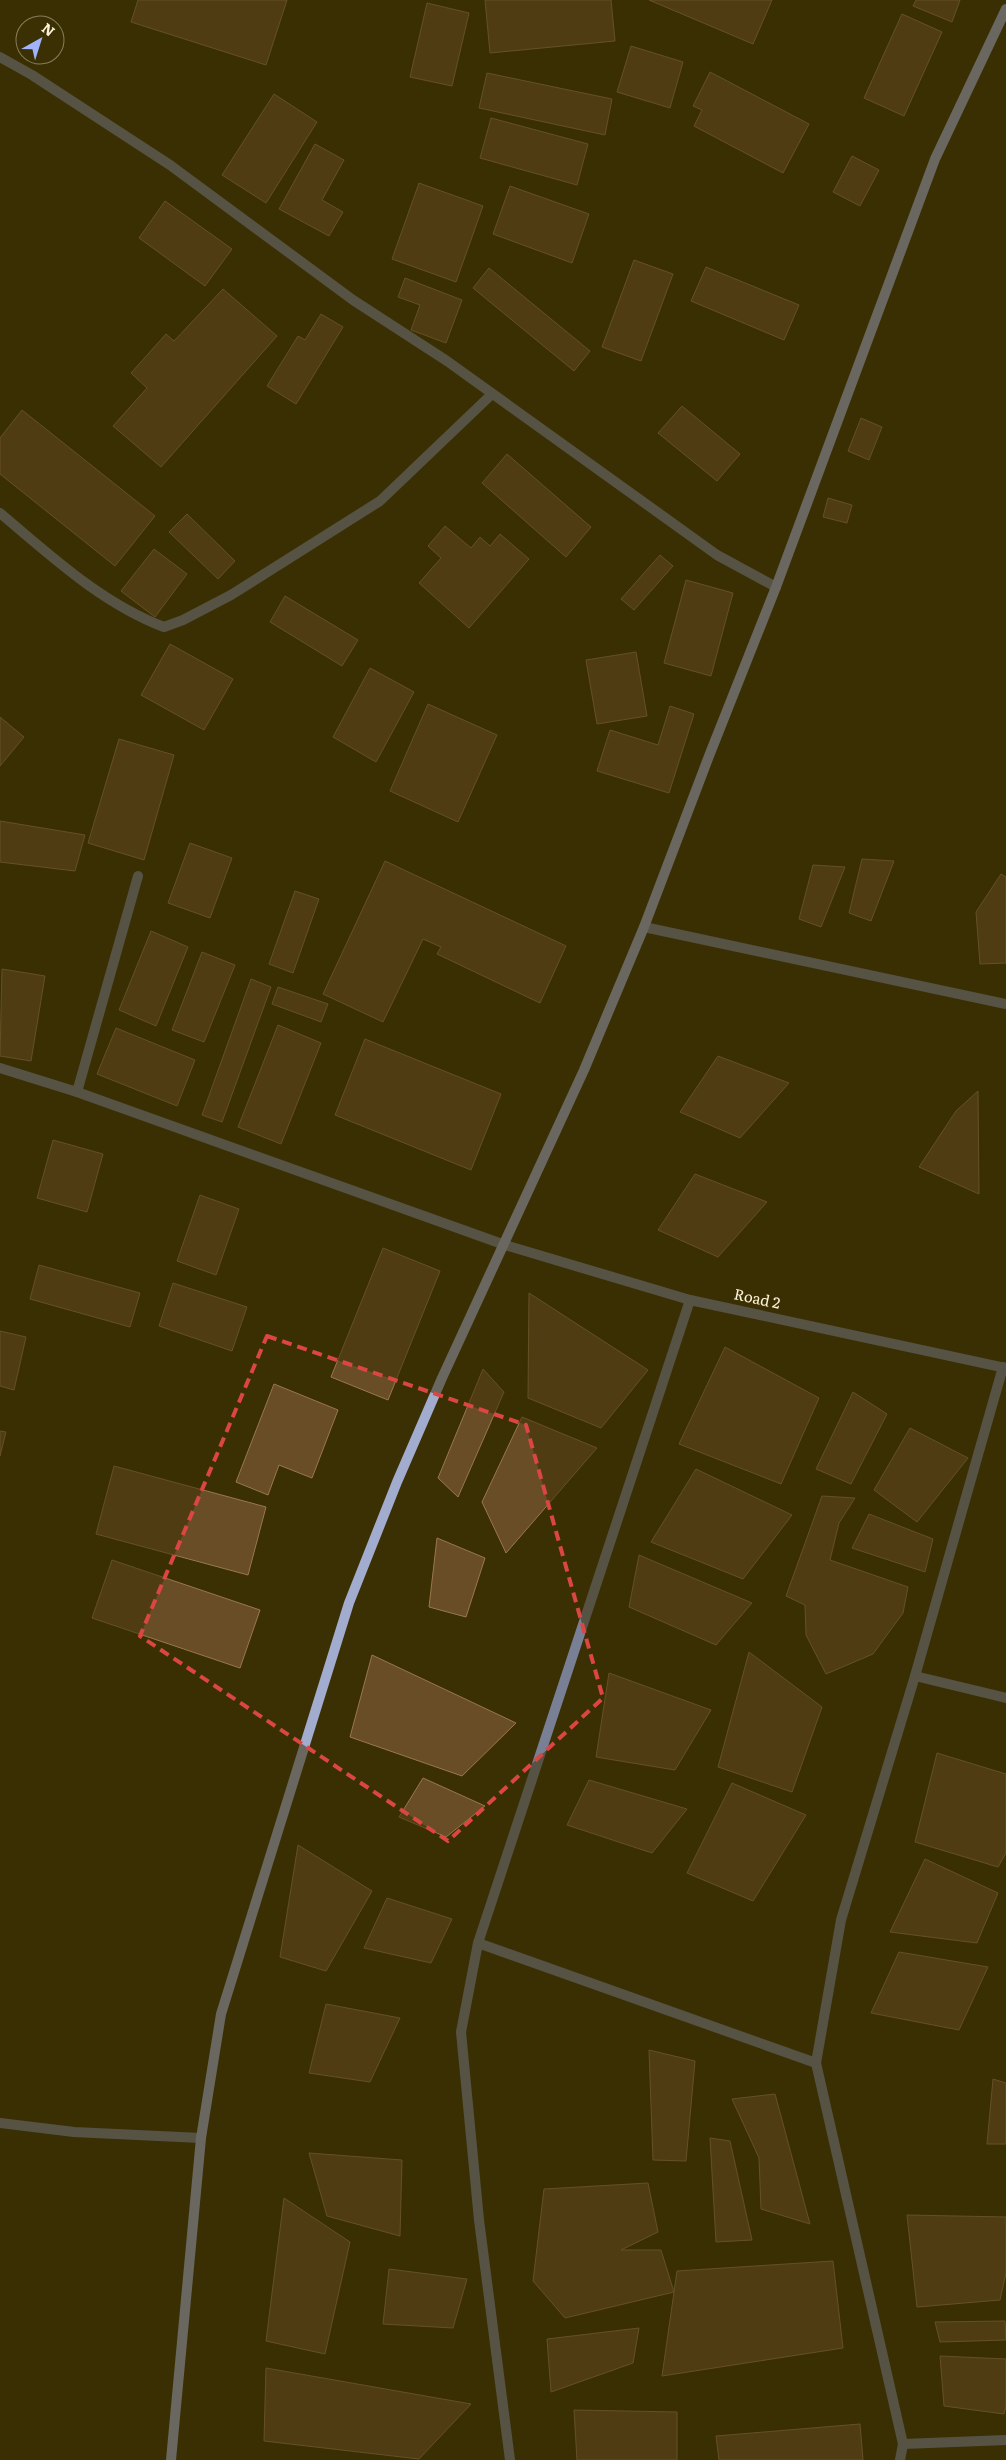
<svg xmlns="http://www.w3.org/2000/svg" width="1006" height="2460" viewBox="0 0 1006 2460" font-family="Literata,serif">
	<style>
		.building { fill: #684d27; stroke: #9a784a }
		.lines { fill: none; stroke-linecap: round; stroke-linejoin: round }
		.street { stroke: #797f95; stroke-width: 10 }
		.secondary { stroke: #a2accf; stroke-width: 10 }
		.marked { fill: none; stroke: #dc4642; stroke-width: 4; stroke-dasharray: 10 6; stroke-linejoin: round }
		.labels { text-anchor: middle; stroke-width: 4; stroke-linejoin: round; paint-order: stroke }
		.street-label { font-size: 15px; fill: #fbf3d7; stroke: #3b3004 }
	</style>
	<rect width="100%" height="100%" fill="#3b3004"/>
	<g class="building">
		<polygon points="138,0 287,0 266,65 131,22"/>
		<polygon points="485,0 611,0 615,41 490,53"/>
		<polygon points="649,0 772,0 753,44"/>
		<polygon points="916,0 960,0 952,22 913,6"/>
		<polygon points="427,3 469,13 452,86 410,77"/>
		<polygon points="902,14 942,32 904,116 864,98"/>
		<polygon points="631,46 683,62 670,108 617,92"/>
		<polygon points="710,72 809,124 783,173 694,126 702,110 693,106"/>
		<polygon points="487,73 612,99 605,135 479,108"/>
		<polygon points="274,94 317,122 266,203 222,175"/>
		<polygon points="491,118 588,144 577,185 480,158"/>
		<polygon points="315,144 344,160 322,200 343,212 329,236 279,209"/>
		<polygon points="852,156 879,170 860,206 833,192"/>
		<polygon points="419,183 483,206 456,282 392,259"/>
		<polygon points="510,186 589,214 572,263 493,234"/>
		<polygon points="165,201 232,249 205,286 139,238"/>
		<polygon points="634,260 673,274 641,361 602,347"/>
		<polygon points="706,267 799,305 784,340 691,301"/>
		<polygon points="489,268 590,351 574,371 473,288"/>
		<polygon points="405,278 462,300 446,343 411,330 420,305 398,297"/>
		<polygon points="223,289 277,336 161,467 113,426 147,388 131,373 166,334 174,341"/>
		<polygon points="321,314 343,327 296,404 267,386 298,336 305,340"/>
		<polygon points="682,406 740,454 717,481 658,433"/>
		<polygon points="22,410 155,516 115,566 0,474 0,438"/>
		<polygon points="861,418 882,427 869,460 848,451"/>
		<polygon points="507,454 591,527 566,557 482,483"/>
		<polygon points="828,498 852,505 847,523 823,517"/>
		<polygon points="187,514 235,561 218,579 169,532"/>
		<polygon points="445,526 471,548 480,537 490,546 500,534 529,559 469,628 419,583 441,558 428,546"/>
		<polygon points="154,549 187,574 155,617 121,591"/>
		<polygon points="660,555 673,566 634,610 621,599"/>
		<polygon points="686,580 733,593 711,676 664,663"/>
		<polygon points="285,596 358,640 342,666 270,622"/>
		<polygon points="170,644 233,679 204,730 141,695"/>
		<polygon points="636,652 647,716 597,724 586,660"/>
		<polygon points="370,668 414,692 376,762 333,737"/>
		<polygon points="428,704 497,735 458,822 390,791"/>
		<polygon points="670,706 694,714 669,793 597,771 610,730 658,745"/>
		<polygon points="0,717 24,737 0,766"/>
		<polygon points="119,739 174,755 144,860 88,843"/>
		<polygon points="0,821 85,835 75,871 0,862"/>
		<polygon points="190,843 232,858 210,918 168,903"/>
		<polygon points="862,859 894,861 871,921 849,913"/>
		<polygon points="385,861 566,946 540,1003 437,954 441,947 423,939 383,1022 323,994"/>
		<polygon points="813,865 845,867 821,927 799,919"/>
		<polygon points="1001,874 1006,877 1006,963 980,964 976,912"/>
		<polygon points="295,891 319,899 293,973 269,964"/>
		<polygon points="151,931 188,947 156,1026 119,1010"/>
		<polygon points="202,952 235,965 204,1042 172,1030"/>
		<polygon points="2,969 45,976 31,1061 0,1056"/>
		<polygon points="251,979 271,987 222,1122 202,1115"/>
		<polygon points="278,987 328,1004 321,1022 272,1004"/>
		<polygon points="278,1025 321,1043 281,1144 238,1127"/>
		<polygon points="116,1028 195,1060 177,1106 97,1074"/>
		<polygon points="365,1039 501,1094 471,1170 335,1115"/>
		<polygon points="718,1056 789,1083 740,1138 680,1112"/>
		<polygon points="978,1091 979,1194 919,1167 956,1111"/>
		<polygon points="53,1140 103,1154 87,1212 37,1198"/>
		<polygon points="695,1174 767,1202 718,1257 658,1230"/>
		<polygon points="200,1195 239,1209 216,1275 177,1261"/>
		<polygon points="383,1248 440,1271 388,1400 331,1377"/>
		<polygon points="39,1265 140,1293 130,1327 30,1299"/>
		<polygon points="173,1283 247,1307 232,1351 159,1326"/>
		<polygon points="529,1293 648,1370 601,1428 528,1398"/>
		<polygon points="0,1331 26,1337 14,1390 0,1386"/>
		<polygon points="725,1347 819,1398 781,1484 679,1444"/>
		<polygon points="483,1369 504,1392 458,1497 438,1478"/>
		<polygon points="274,1384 338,1410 312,1478 279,1465 268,1495 236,1482"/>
		<polygon points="853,1392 887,1414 851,1484 816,1469"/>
		<polygon points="522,1417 597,1448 506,1553 482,1502"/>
		<polygon points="910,1428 968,1458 917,1522 874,1490"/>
		<polygon points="0,1431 6,1432 0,1456"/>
		<polygon points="114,1466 266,1507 248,1575 96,1534"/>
		<polygon points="696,1469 792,1515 743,1579 651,1542"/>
		<polygon points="822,1496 855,1498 839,1523 830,1560 908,1587 903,1613 873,1654 826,1674 806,1635 805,1605 786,1596"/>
		<polygon points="869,1514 933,1539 925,1572 852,1548"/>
		<polygon points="437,1538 485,1558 466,1617 429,1607"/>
		<polygon points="639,1555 752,1603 716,1645 629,1607"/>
		<polygon points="112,1560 260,1610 240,1668 92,1618"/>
		<polygon points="749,1652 822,1707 792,1792 718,1767"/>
		<polygon points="372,1655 516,1723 462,1776 350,1737"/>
		<polygon points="609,1673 711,1710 675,1770 596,1757"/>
		<polygon points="937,1753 1006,1774 1006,1853 998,1867 915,1842"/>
		<polygon points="423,1778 485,1806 446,1837 399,1817"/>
		<polygon points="589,1780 687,1809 652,1853 567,1825"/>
		<polygon points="732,1783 806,1815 753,1901 687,1873"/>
		<polygon points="298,1845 372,1891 326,1971 280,1957"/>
		<polygon points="925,1859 998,1893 977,1943 890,1932"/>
		<polygon points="387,1898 452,1919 431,1963 364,1948"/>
		<polygon points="899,1952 988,1967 959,2030 871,2013"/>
		<polygon points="326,2004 400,2018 370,2082 309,2073"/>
		<polygon points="649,2050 695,2061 686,2161 653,2160"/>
		<polygon points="993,2079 1006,2083 1006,2144 987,2144"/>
		<polygon points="775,2094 810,2224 761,2209 759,2158 732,2099"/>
		<polygon points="710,2138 730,2141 752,2240 716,2242"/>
		<polygon points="309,2153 402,2160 400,2236 327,2216"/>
		<polygon points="648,2183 658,2232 621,2250 661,2250 674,2292 565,2318 533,2281 544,2189"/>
		<polygon points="284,2198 350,2242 325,2354 266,2341"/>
		<polygon points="907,2215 1006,2217 1006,2273 1000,2300 917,2307"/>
		<polygon points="833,2261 843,2348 662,2376 677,2271"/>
		<polygon points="389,2269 467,2279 453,2328 383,2324"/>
		<polygon points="1005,2321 1006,2340 940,2342 935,2322"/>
		<polygon points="639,2328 633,2363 551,2392 547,2339"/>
		<polygon points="940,2356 1006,2359 1006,2406 1004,2414 944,2406"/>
		<polygon points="266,2368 471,2404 419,2459 264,2441"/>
		<polygon points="574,2410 677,2412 677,2460 577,2460"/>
		<polygon points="860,2424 863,2460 719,2460 716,2436"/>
	</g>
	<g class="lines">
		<g class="street">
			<polyline points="0,57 32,75 170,165 353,300 447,361 717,555 776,587"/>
			<path d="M 0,513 C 50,555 101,603 164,627 L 183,620 L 231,595 L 380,501 L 492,394"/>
			<polyline points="644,927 1006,1004"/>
			<polyline points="0,1068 77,1092 505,1245 690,1300 1006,1368"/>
			<polyline points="77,1092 138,876"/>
			<polyline points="915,1676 1006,1698"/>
			<polyline points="478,1943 816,2063"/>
			<polyline points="0,2123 74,2132 201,2138"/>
			<polyline points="903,2444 1006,2440"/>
			<polyline points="510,2460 479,2220 461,2032 478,1943 690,1300"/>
			<polyline points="900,2460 903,2444 816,2063 841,1920 915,1676 1003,1367"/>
		</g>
		<polyline class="secondary" points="171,2460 201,2138 221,2014 349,1603 397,1482 442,1378 584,1070 644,927 709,756 776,587 935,159 1006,9"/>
	</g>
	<path d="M0 0H1006V2460H0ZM 267,1336 L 526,1425 L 603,1698 L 448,1841 L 140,1636 Z" fill="#3b3004" fill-opacity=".55" fill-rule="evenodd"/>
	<path class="marked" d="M 267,1336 L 526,1425 L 603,1698 L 448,1841 L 140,1636 Z"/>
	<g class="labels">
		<g class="street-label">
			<text transform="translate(757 1299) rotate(12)" y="5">Road 2</text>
		</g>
	</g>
	<g transform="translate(40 40) rotate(39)"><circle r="24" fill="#3b3004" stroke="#887e58"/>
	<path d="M0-4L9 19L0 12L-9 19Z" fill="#a1b3fd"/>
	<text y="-8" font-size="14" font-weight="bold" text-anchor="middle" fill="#fbf3d7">N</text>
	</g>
</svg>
